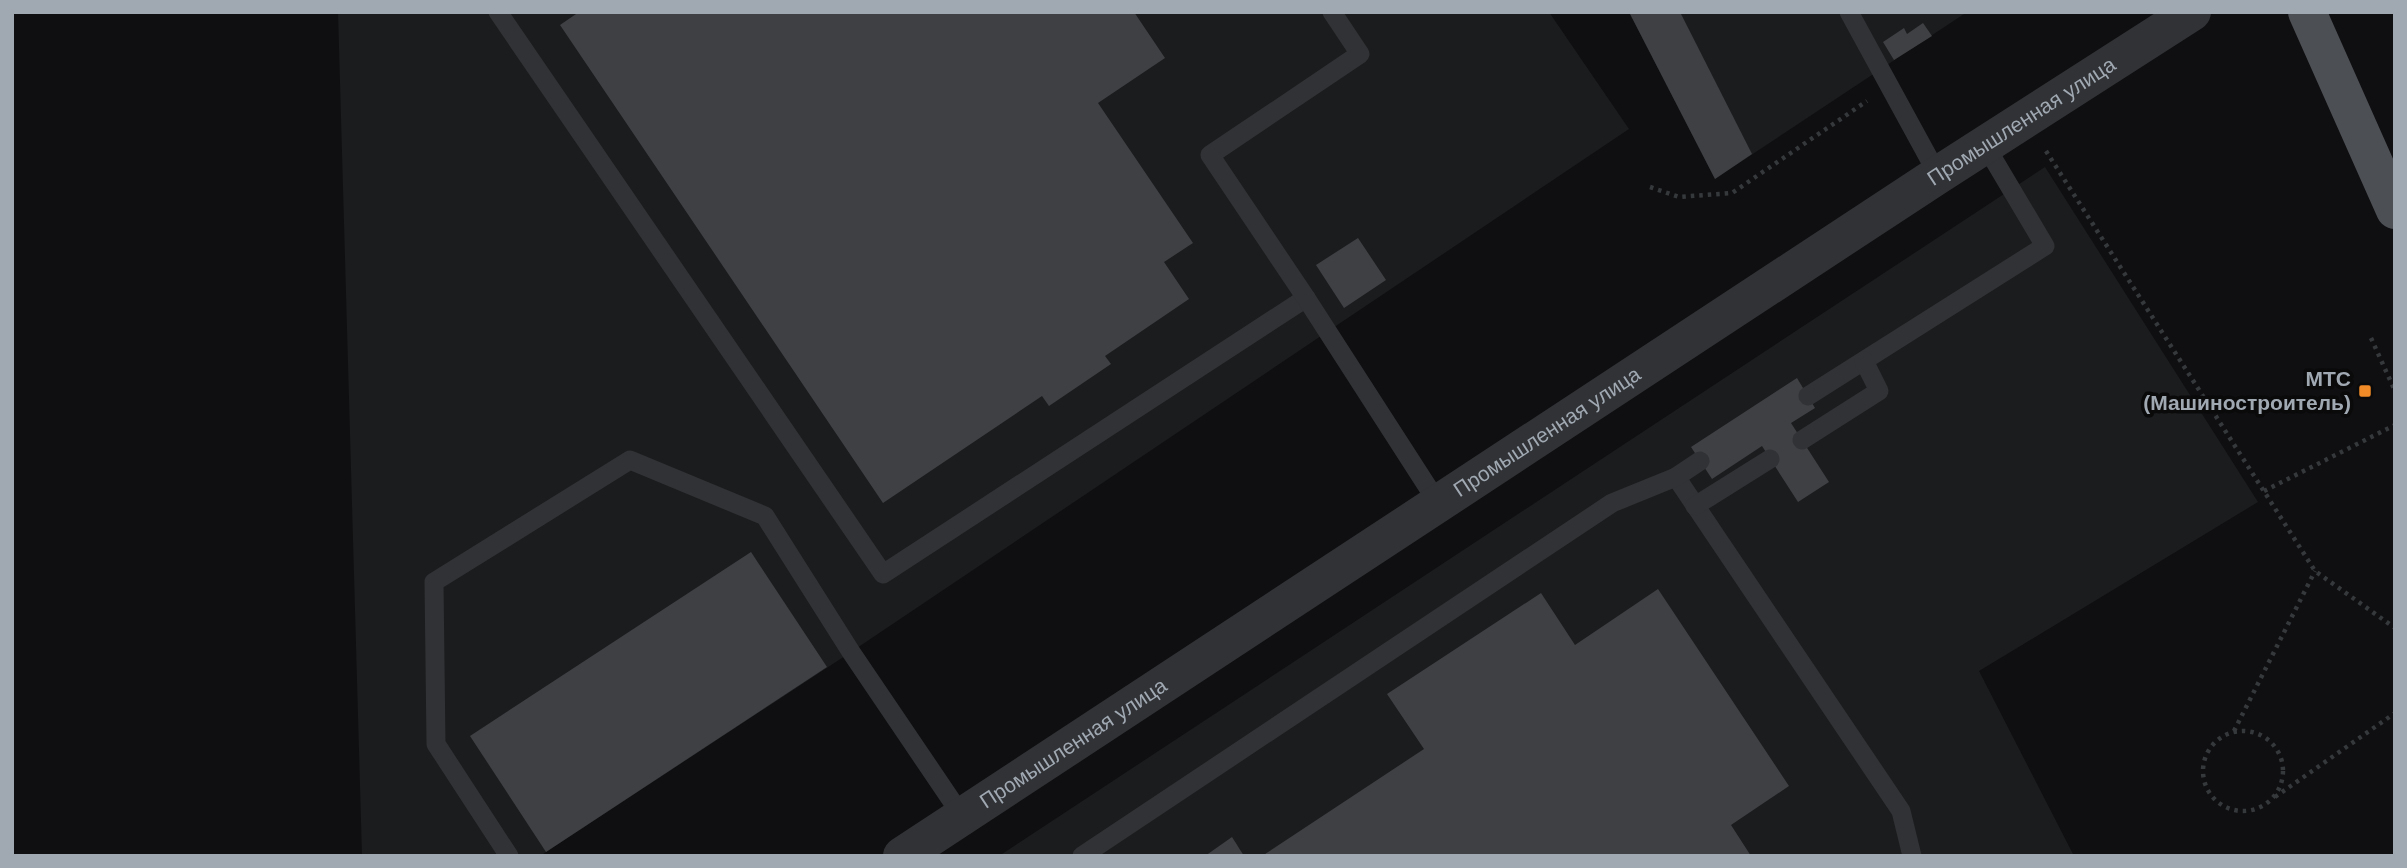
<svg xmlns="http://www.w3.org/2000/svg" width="2407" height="868" viewBox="0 0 2407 868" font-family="Arial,sans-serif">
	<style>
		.built { fill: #1b1c1d }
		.building { fill: #3e4044 }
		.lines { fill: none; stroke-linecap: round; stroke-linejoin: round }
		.path { stroke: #36393c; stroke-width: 4.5; stroke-dasharray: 3.5 5; stroke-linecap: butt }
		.lane { stroke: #303235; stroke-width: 19 }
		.street { stroke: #303235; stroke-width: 38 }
		.primary { stroke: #4c4f54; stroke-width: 38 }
		.poi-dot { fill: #f08b27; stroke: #0a0a0b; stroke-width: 2.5 }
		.labels { text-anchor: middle; stroke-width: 7; stroke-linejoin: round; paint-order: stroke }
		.street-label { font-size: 21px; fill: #a0a8b2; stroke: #0a0a0b }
		.poi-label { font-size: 21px; font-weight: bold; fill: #a0a8b2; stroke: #0a0a0b; text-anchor: end }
	</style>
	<rect width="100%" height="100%" fill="#0f0f11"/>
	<g class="built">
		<polygon points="338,12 1549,12 1629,129 851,652 540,856 362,856"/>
		<polygon points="1629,12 1967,12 1715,179"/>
		<polygon points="2045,167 2258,502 1979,671 2074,856 999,856"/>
	</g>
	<g class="building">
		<polygon points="579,12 1134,12 1165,58 1098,103 1193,243 1164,262 1189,299 1105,356 1111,364 1049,406 1042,396 883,503 560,25"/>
		<polygon points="1629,12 1680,12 1752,154 1715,179"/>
		<polygon points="1923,23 1932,36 1894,60 1883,42 1904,28 1907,34"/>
		<polygon points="1358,238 1386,280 1344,308 1316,265"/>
		<polygon points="1797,378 1815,408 1791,423 1829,482 1798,502 1762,446 1712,479 1691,447"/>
		<polygon points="751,552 827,667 546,852 470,736"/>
		<polygon points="1658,589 1789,786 1731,825 1751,856 1262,856 1424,749 1387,694 1541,593 1575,645"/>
		<polygon points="1232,837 1244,856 1205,856"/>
	</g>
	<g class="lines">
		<g class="path">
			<polyline points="2046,151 2315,571 2395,628"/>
			<polyline points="1650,187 1679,197 1732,193 1867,101"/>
			<polyline points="2371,338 2395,391"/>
			<polyline points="2264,491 2395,425"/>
			<polyline points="2234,731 2315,571"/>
			<circle cx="2243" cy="771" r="40"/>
			<polyline points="2275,797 2395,713"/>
		</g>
		<g class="lane">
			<polyline points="498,12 883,574 1306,298"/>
			<polyline points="1332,12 1360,54 1210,155 1306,298 1438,503"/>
			<polyline points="1849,12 1938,175"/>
			<polyline points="1808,396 2045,246 1985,145"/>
			<polyline points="1802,440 1879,391 1864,361"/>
			<polyline points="1676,477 1901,811 1912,856"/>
			<polyline points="1695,506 1770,459"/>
			<polyline points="509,856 436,744 434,582 630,460 765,516 851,652 962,816"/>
			<polyline points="1082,856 1612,503 1676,477 1700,461"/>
		</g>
		<path class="street" id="s1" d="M 902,856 L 1938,175 L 2192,12"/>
		<polyline class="primary" points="2307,12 2395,210"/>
	</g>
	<rect class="poi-dot" x="2358" y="384" width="14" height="14" rx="3.5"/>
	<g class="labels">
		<g class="street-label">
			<text dy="7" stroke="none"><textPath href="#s1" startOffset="1339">Промышленная улица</textPath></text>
			<text dy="7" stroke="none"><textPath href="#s1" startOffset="772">Промышленная улица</textPath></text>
			<text dy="7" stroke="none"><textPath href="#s1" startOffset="205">Промышленная улица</textPath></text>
		</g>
		<g class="poi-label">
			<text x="2351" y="386">МТС<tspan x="2351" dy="24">(Машиностроитель)</tspan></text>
		</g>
	</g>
	<rect width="2407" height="868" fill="none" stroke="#a0a8b2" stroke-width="28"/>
</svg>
